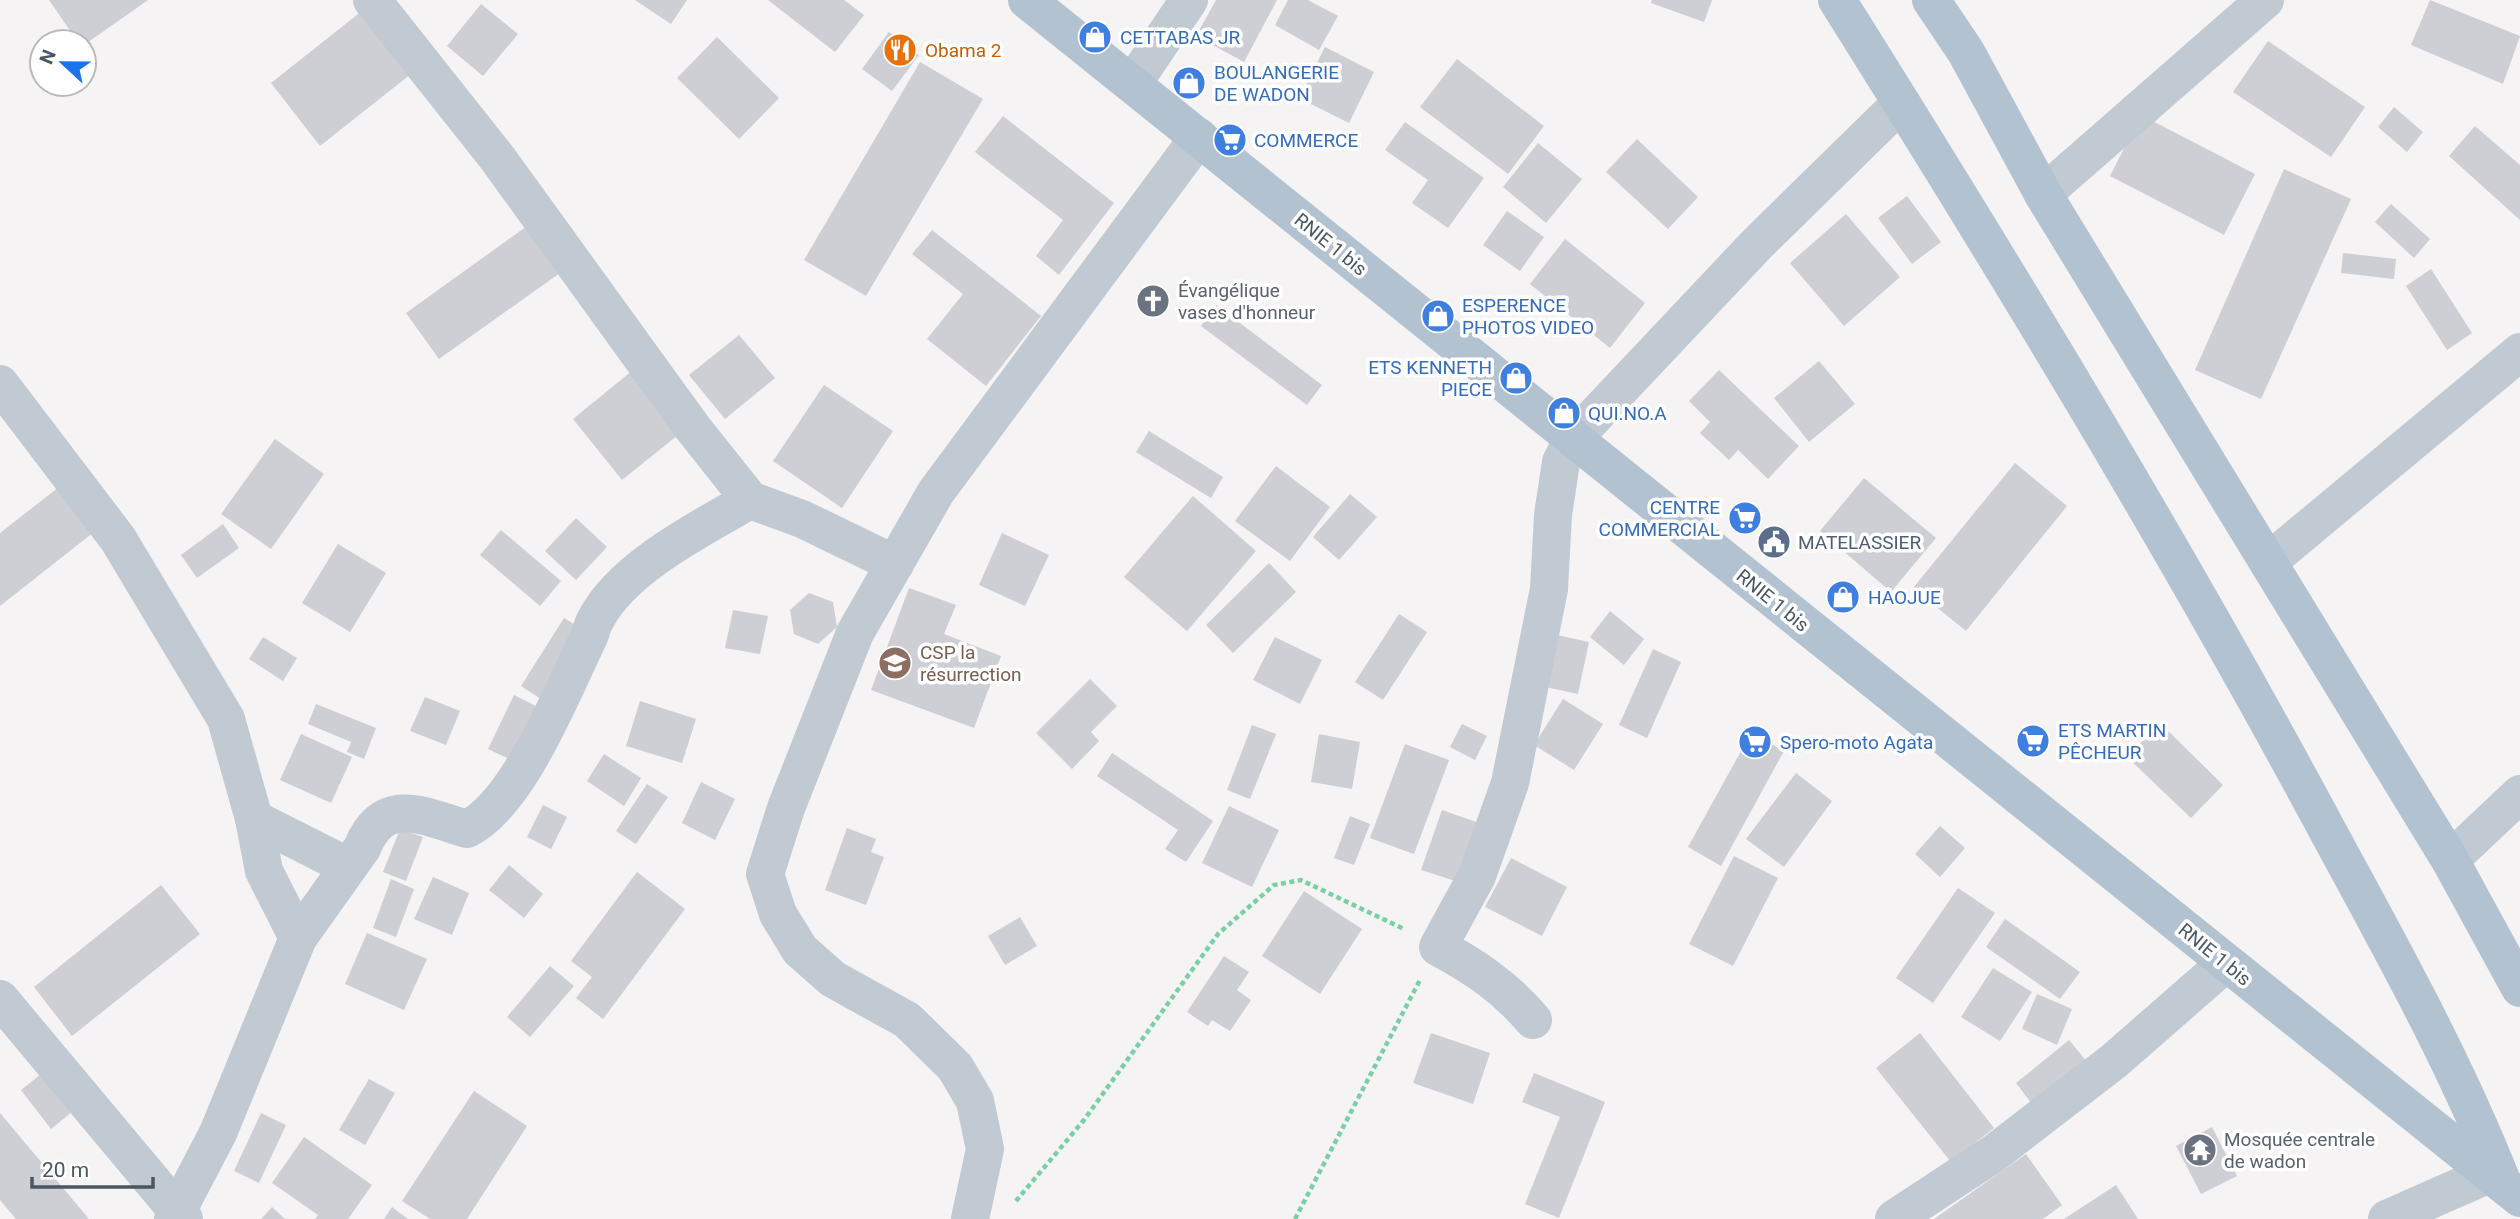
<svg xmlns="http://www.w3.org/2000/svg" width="2520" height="1219" viewBox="0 0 2520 1219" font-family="Roboto,sans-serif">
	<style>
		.building { fill: #cdcfd5 }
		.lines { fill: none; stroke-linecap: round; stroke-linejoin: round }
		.path { stroke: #7ad0a6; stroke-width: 4.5; stroke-dasharray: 5 3.5; stroke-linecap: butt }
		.minor { stroke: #c1cad2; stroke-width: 38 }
		.major { stroke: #b3c2d1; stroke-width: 38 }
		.labels { text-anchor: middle; stroke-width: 7; stroke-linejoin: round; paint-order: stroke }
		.shop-label { font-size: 19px; fill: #366cbe; stroke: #fff; text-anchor: start }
		.food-label { font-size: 19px; fill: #c56008; stroke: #fff; text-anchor: start }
		.street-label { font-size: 19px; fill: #4a5661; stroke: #fff }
		.worship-label { font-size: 19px; fill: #5b616d; stroke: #fff; text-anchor: start }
		.service-label { font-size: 19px; fill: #4e5e75; stroke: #fff; text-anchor: start }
		.education-label { font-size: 19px; fill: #785e54; stroke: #fff; text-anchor: start }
	</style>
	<rect width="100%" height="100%" fill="#f5f3f3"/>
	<g class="building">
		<polygon points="49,0 148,0 84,45 84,42 78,42"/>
		<polygon points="635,0 687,0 671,24"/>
		<polygon points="768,0 844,0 864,15 835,52"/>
		<polygon points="1216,0 1277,0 1244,62 1196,36"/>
		<polygon points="1288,0 1308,0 1338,16 1319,50 1275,25"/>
		<polygon points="1652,0 1712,0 1704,22 1651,3"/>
		<polygon points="2430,0 2520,36 2503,84 2411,45"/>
		<polygon points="372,3 421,66 320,146 271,83"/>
		<polygon points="481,4 518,34 483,76 447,46"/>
		<polygon points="889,32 919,55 892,91 862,69"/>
		<polygon points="717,37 779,98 739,139 677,78"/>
		<polygon points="2268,41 2365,107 2331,157 2233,92"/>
		<polygon points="1325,47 1374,72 1349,123 1299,98"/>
		<polygon points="1457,59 1544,126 1508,174 1420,107"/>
		<polygon points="920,62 983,99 866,296 804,260"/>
		<polygon points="2394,107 2423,132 2407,152 2378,127"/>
		<polygon points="2141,115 2255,174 2224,235 2110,176"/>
		<polygon points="1003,116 1114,203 1059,275 1036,256 1063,220 975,152"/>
		<polygon points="1405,122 1484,178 1448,228 1412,203 1428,180 1385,150"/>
		<polygon points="2475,126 2520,165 2520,220 2449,156"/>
		<polygon points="1637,139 1698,197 1668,229 1606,172"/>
		<polygon points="1538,143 1582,179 1546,223 1503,187"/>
		<polygon points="2284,169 2351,199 2261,399 2195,370"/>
		<polygon points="1907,196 1941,242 1912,264 1878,218"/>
		<polygon points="2391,204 2430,239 2414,258 2375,222"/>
		<polygon points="1507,211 1544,237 1520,271 1483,245"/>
		<polygon points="1846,214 1900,277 1844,326 1790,263"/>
		<polygon points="527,226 560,273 439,359 406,313"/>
		<polygon points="932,230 1041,316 986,386 927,339 963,294 912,254"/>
		<polygon points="1565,239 1645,303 1610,348 1530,284"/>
		<polygon points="2343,253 2396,259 2394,279 2341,273"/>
		<polygon points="2431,269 2472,333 2447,350 2406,286"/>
		<polygon points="1216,305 1322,385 1307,405 1201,326"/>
		<polygon points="739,335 775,378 725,419 689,375"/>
		<polygon points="1819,361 1855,404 1809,442 1774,398"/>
		<polygon points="633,370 683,431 622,480 573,419"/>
		<polygon points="1719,370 1799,446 1768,479 1738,450 1729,460 1700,433 1710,422 1689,401"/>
		<polygon points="824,385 893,431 842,508 773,461"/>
		<polygon points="1149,431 1223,477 1211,498 1136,452"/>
		<polygon points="275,439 324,474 271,549 221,514"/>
		<polygon points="2015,463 2067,506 1966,631 1913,588"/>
		<polygon points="1276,466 1330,507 1290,561 1235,521"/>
		<polygon points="1864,478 1936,538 1891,592 1820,531"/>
		<polygon points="59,487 94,532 0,606 0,533"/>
		<polygon points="1350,494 1377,517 1339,560 1313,537"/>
		<polygon points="1193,496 1256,551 1187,631 1124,577"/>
		<polygon points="576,518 607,547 576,580 545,551"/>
		<polygon points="223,524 239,548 197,578 181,555"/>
		<polygon points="501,530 561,581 540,606 480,555"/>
		<polygon points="1002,533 1049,555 1025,606 979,585"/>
		<polygon points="338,544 386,573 350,632 302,603"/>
		<polygon points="1269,563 1296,592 1233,653 1206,625"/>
		<polygon points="909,588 956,605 944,634 1001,656 974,728 871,690"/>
		<polygon points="809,593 833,602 837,627 818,644 794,634 790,610"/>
		<polygon points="733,610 768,616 760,654 725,648"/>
		<polygon points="1610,611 1644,639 1624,665 1590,637"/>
		<polygon points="1399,614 1427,632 1383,700 1355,682"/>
		<polygon points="564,618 584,630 541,699 521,686"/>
		<polygon points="1557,635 1589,642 1578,694 1546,687"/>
		<polygon points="263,637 297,658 283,681 249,659"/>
		<polygon points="1275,637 1322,660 1300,704 1253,680"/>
		<polygon points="1653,649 1681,662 1647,738 1619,725"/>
		<polygon points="1090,679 1117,706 1091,732 1099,741 1072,769 1036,733"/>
		<polygon points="514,695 538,707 513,761 488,749"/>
		<polygon points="425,697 460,711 446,745 410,731"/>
		<polygon points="1563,699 1603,724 1574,770 1534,745"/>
		<polygon points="640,701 696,719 682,763 626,746"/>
		<polygon points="316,704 376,728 364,759 347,752 351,742 308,724"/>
		<polygon points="2160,723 2223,785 2191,818 2127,757"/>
		<polygon points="1462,724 1487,736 1475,760 1450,747"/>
		<polygon points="1252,725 1276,734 1250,799 1227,790"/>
		<polygon points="1751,733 1784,751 1721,866 1688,847"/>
		<polygon points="301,734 352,757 331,803 280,780"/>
		<polygon points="1319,734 1360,742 1352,789 1311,782"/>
		<polygon points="1405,744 1449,760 1414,854 1370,838"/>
		<polygon points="1112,753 1213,821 1186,862 1165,849 1178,830 1097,776"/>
		<polygon points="604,754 641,778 624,806 587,781"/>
		<polygon points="1796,773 1832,801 1784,867 1746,839"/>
		<polygon points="701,782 735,799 715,840 682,823"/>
		<polygon points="647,784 668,797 636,844 616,831"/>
		<polygon points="543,805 567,817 551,849 527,837"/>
		<polygon points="1229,806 1279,830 1252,887 1202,863"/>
		<polygon points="1442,810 1482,824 1462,883 1421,870"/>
		<polygon points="1350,816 1370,824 1354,865 1334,858"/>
		<polygon points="1940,826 1965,848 1940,877 1915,854"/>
		<polygon points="847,828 876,839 871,852 884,857 866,905 825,890"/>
		<polygon points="400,829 423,837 406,881 383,872"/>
		<polygon points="1734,856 1778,878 1733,966 1689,944"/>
		<polygon points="1511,858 1567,887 1542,936 1485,907"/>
		<polygon points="509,865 543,894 524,918 489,890"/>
		<polygon points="637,872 685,909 603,1019 576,998 592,977 571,961"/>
		<polygon points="433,877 469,893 452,935 414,919"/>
		<polygon points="391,879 414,889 396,937 373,928"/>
		<polygon points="161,885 200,934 72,1036 34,987"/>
		<polygon points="1958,888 1995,913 1933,1003 1896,978"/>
		<polygon points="1304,891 1362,929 1320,994 1262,956"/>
		<polygon points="1020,917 1037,946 1005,965 988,936"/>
		<polygon points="2005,919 2080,972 2060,999 1986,947"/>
		<polygon points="367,933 427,959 404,1010 345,984"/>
		<polygon points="1224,956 1249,972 1237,990 1251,1000 1230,1031 1212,1020 1208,1026 1187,1012"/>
		<polygon points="550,966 574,986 530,1037 507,1017"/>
		<polygon points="1993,968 2032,992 2000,1041 1961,1017"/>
		<polygon points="2037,994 2072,1009 2057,1045 2022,1029"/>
		<polygon points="1431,1033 1490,1053 1473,1104 1413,1083"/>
		<polygon points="1920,1033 1994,1128 1951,1162 1876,1068"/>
		<polygon points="2069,1040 2089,1064 2035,1108 2016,1083"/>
		<polygon points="1534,1073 1605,1102 1559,1218 1525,1204 1560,1117 1522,1102"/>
		<polygon points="41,1074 72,1112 51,1129 21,1090"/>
		<polygon points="369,1079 395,1093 365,1145 339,1130"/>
		<polygon points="474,1091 527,1126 467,1219 430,1219 402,1201"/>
		<polygon points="0,1113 89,1219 16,1219 0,1200"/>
		<polygon points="261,1113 286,1125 259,1183 234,1171"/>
		<polygon points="2212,1127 2237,1176 2201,1194 2176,1146"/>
		<polygon points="304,1137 372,1185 348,1219 315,1219 318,1215 272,1183"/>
		<polygon points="2026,1154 2062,1205 2043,1219 1934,1219"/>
		<polygon points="2116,1185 2138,1219 2064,1219"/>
		<polygon points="272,1207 285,1219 261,1219"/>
		<polygon points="392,1207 408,1219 384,1219"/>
	</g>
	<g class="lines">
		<g class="path">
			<polyline points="1016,1201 1084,1120 1218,934 1274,885 1301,880 1404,929"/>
			<polyline points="1295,1219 1420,980"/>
		</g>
		<g class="minor">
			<polyline points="372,0 498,159 692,427 750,500 802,519 895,564"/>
			<polyline points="1133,83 1189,0"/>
			<polyline points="2043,194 2265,0"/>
			<polyline points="0,384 118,539 226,719 254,819 264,871 298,938"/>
			<polyline points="2268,562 2520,352"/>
			<polyline points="254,819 347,866"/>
			<polyline points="2450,860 2520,794"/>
			<polyline points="0,999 184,1219"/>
			<path d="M 1533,1020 C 1505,987 1475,967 1438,947 L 1477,876 L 1510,783 L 1549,589 L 1553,515 L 1561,462 L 1573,439 L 1757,244 L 1901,103"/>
			<path d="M 173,1219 L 218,1133 L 298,938 L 362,848 C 384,794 423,816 467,829 C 519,803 562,692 588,639 C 591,633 592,625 596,619 C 622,568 701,528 750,500"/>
			<polyline points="970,1219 985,1149 975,1101 955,1067 907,1020 833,979 800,950 778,914 765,874 786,808 855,633 936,492 1199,137"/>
			<polyline points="1894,1219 1993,1154 2114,1061 2226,963"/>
			<polyline points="2387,1219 2489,1174"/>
		</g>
		<g class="major">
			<polyline points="1027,0 2520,1198"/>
			<path d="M 1837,0 C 2004,266 2168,535 2317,811 C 2383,934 2452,1054 2503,1184"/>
			<polyline points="1931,0 1966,52 2043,194 2450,860 2520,988"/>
		</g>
	</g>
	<defs>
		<symbol id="shop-disc" viewBox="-11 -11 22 22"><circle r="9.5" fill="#3f7fe0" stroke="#fff"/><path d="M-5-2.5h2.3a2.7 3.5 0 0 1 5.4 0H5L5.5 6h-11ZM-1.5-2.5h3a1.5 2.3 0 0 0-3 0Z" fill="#fff"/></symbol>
		<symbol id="restaurant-disc" viewBox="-11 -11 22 22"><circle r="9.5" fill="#e8710a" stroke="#fff"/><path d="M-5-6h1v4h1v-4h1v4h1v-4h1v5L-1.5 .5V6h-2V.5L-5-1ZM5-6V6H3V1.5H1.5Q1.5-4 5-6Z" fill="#fff"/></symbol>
		<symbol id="supermarket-disc" viewBox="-11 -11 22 22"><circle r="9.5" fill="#3f7fe0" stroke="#fff"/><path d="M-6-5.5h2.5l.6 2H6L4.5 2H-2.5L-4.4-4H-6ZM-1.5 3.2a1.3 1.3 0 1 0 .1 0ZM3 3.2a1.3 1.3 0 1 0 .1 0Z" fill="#fff"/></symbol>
		<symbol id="church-disc" viewBox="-11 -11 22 22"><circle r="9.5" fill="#6b7280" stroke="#fff"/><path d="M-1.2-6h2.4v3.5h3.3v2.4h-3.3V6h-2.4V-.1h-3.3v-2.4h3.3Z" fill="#fff"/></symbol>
		<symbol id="civic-disc" viewBox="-11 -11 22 22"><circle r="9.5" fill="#5c6f8a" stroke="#fff"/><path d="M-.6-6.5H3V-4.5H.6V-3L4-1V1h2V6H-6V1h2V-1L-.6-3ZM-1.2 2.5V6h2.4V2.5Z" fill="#fff"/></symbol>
		<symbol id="school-disc" viewBox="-11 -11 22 22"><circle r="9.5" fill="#8d6e63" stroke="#fff"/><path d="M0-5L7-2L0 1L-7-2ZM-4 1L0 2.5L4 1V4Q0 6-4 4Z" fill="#fff"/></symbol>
		<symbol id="temple-disc" viewBox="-11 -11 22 22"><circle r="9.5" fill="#6b7280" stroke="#fff"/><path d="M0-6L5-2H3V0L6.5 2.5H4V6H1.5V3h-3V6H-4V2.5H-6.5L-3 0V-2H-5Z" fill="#fff"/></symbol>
	</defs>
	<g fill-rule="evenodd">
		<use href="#shop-disc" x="1076" y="18" width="38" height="38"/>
		<use href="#restaurant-disc" x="881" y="31" width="38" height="38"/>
		<use href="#shop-disc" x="1170" y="64" width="38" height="38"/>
		<use href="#supermarket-disc" x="1211" y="121" width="38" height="38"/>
		<use href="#church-disc" x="1134" y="282" width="38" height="38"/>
		<use href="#shop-disc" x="1419" y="297" width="38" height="38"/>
		<use href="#shop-disc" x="1497" y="359" width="38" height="38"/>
		<use href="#shop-disc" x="1545" y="394" width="38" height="38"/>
		<use href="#supermarket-disc" x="1726" y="499" width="38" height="38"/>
		<use href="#civic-disc" x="1755" y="523" width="38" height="38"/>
		<use href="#shop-disc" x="1824" y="578" width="38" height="38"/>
		<use href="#school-disc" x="876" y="644" width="38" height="38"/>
		<use href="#supermarket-disc" x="2014" y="722" width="38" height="38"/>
		<use href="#supermarket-disc" x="1736" y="723" width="38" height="38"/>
		<use href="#temple-disc" x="2181" y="1131" width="38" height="38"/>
	</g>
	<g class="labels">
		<g class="shop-label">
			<text x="1120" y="44">CETTABAS JR</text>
			<text x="1214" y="79">BOULANGERIE<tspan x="1214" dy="22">DE WADON</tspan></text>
			<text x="1254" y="147">COMMERCE</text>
			<text x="1462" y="312">ESPERENCE<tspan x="1462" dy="22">PHOTOS VIDEO</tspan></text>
			<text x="1492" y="374" text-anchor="end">ETS KENNETH<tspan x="1492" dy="22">PIECE</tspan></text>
			<text x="1588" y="420">QUI.NO.A</text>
			<text x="1720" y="514" text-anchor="end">CENTRE<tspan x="1720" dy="22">COMMERCIAL</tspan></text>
			<text x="1868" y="604">HAOJUE</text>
			<text x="2058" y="737">ETS MARTIN<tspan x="2058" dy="22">PÊCHEUR</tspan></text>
			<text x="1780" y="749">Spero-moto Agata</text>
		</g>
		<g class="food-label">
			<text x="925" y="57">Obama 2</text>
		</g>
		<g class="street-label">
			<text transform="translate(1331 244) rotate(39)" y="7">RNIE 1 bis</text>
			<text transform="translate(1773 600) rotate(39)" y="7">RNIE 1 bis</text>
			<text transform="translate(2215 954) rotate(39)" y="7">RNIE 1 bis</text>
		</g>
		<g class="worship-label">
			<text x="1178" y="297">Évangélique<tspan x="1178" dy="22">vases d'honneur</tspan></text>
			<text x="2224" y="1146">Mosquée centrale<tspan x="2224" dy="22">de wadon</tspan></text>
		</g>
		<g class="service-label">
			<text x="1798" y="549">MATELASSIER</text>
		</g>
		<g class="education-label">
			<text x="920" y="659">CSP la<tspan x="920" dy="22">résurrection</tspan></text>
		</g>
	</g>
	<g transform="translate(63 63) rotate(292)"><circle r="33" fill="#ffffff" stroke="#b7bbc0" stroke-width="2"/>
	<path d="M0-5L12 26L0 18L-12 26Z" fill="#1a73e8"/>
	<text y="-10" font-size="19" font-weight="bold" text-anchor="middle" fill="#4a5661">N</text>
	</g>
	<path d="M32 1177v10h121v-10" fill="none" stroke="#4a5661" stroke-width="3.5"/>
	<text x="42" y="1177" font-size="21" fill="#4a5661" stroke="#ffffff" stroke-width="5" paint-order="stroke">20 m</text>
</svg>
